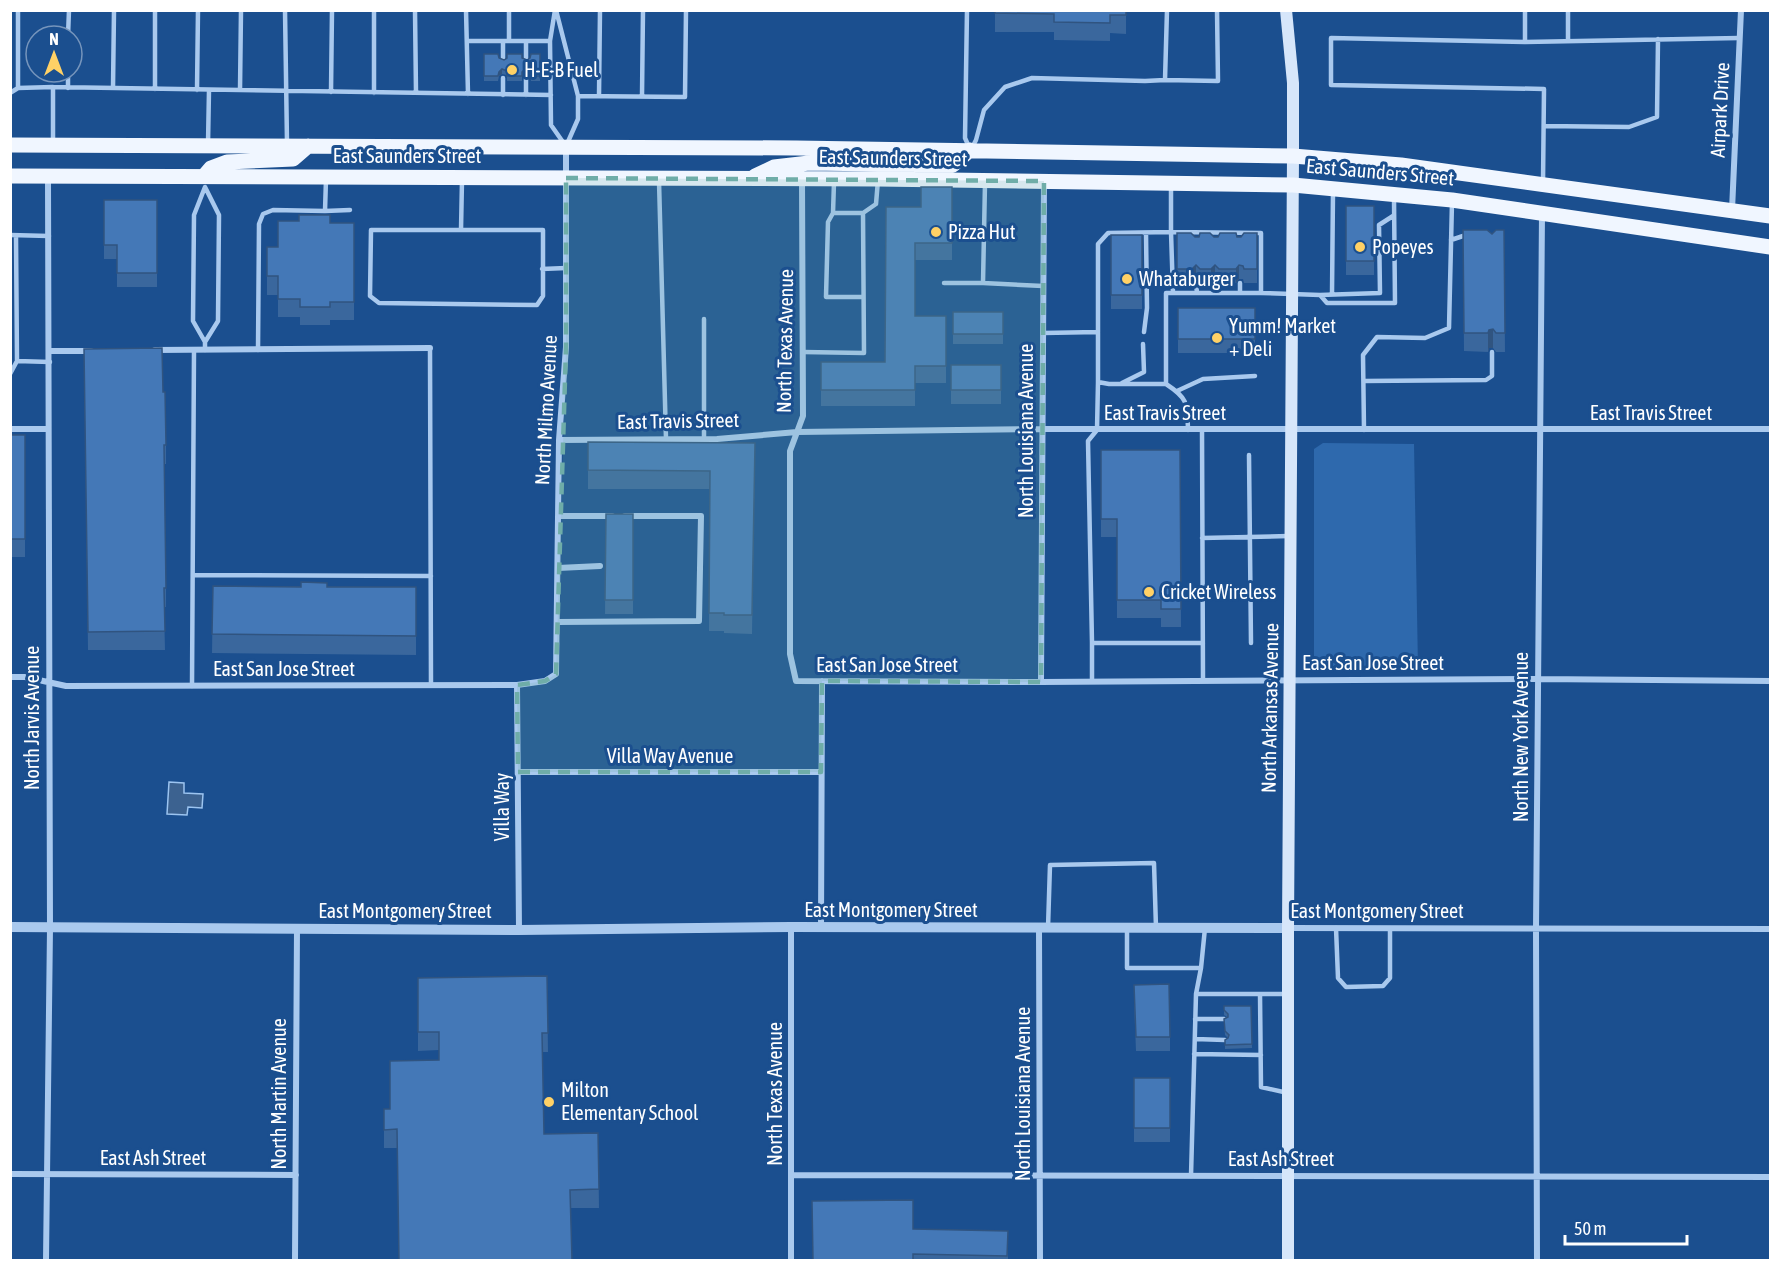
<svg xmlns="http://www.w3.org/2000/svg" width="1781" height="1271" viewBox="0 0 1781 1271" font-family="'Asap Condensed',sans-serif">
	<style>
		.green { fill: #2e69ad }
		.water { fill: #3c6290; stroke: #9cc4f0; stroke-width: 1.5 }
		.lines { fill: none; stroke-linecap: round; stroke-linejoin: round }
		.service { stroke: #a9c9ee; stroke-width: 4.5 }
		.minor { stroke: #a9c9ee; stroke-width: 6 }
		.tertiary { stroke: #a9c9ee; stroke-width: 10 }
		.secondary { stroke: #d6e6fa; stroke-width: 12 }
		.primary { stroke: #f0f6ff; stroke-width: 15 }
		.wall { fill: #3a679d }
		.shaded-wall { fill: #305480 }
		.building { fill: #4478b7; stroke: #305480; stroke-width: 1.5 }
		.marked { fill: #6fada8; fill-opacity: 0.2; stroke: #6fada8; stroke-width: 4.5; stroke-dasharray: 12 8; stroke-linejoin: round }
		.poi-dot { fill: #ffd166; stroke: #1b4f8f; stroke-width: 2 }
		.labels { text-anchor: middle; stroke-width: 6; stroke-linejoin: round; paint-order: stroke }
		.poi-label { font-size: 20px; fill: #fff; stroke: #1b4f8f; text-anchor: start }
		.street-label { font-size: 20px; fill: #fff; stroke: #1b4f8f }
	</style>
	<rect width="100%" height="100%" fill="#1b4f8f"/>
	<path class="green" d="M1323 443 1414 444 1418 668H1321L1314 659V449Z"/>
	<path class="water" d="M169 782 184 783V793L203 794 202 808 188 807 187 815 167 814Z"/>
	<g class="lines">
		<path class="service" d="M18 10V88L53 87V141
			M285 10 287 143
			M374 10V93
			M415 10 416 93
			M466 10 468 94
			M509 10V41
			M555 10 550 41 551 125 565 145
			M556 10 578 96V119L567 144
			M967 10 965 138 969 147
			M1525 10V42L1739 38
			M68 36 69 10
			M467 41H550
			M503 41V60
			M526 41V60
			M1568 41V10
			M1525 42 1331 38V85L1544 89 1543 183
			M503 78V95
			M526 78V95
			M1165 80 1218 81 1217 10
			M53 87 551 95
			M68 88V72
			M113 88 114 10
			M155 89V10
			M197 90 198 10
			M240 90 241 10
			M331 92 332 10
			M10 93 18 88
			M578 96 685 97 686 10
			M599 96 600 10
			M642 96 643 10
			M1544 126 1629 127 1657 117 1658 39
			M208 144 209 90
			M972 148 976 140 984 110 1005 87 1032 78 1145 81 1165 80 1167 10
			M326 179 325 211 350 210
			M659 181 666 439
			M985 183 983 283 1043 286
			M1171 185V232L1108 233 1098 244V382L1109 384H1166V293H1261V233L1171 232 1173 293
			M833 213 828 222 826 297H863
			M863 213 876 204 878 180
			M461 230H543V296L537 305 379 303 370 296 371 230H461L462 180
			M10 235 49 236
			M16 236 17 361
			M1451 240 1469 234
			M542 269 566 268
			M944 283H983
			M1196 283 1197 293
			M1215 283 1216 293
			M1240 283V293
			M1261 293 1320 295 1327 303H1395L1394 198
			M1332 294 1333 192
			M1320 295 1380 293 1379 225 1393 216
			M704 319V439
			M1144 332 1147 308 1146 233
			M1043 333 1098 332
			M205 342 218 321 219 215 205 187 194 215 193 321 205 342V350
			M430 348 431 685
			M258 350 259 224 263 214 273 210 325 211
			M803 352 864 353 863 213H833L834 182
			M10 374 17 361 50 362
			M1364 381 1486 380 1492 376V352
			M1098 382 1097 430 1088 441 1092 643H1203
			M1122 383 1144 372 1143 344
			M1166 384C1189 399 1187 404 1188 430
			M1177 391 1203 379 1255 376
			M1202 430 1203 680
			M1364 430 1363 355 1377 337 1425 338 1449 328 1452 202
			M1249 455 1251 643
			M1202 538 1289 536
			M193 575 431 576
			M1092 643V681
			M192 686 194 350
			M1048 928 1050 865 1154 863 1156 928
			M1127 928V968H1201L1205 928
			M1336 928 1338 978 1346 987 1383 986 1390 978V929
			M1201 968 1196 994H1288
			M1260 994 1261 1087 1288 1093
			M1195 1019H1224
			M1195 1039 1225 1040
			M1194 1054 1261 1055
			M1191 1176 1196 994"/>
		<path class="minor" d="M802 179 803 416 790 451V654L796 681 1041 682 1538 679 1770 681
			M1732 210 1741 10
			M155 350 430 348
			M50 351H91
			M10 429H48
			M559 440 717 439 797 432 1042 429H1770
			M558 516H612
			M558 568 600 566
			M557 622 699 621 701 516H625
			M10 677H25L66 686 517 685 545 681 556 674 559 440 566 347V147
			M1041 682 1044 181
			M517 685 519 930
			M518 772H821
			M791 927V1260
			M821 928 822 681
			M1039 928 1040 1260
			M1288 928 1770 929
			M10 1174 296 1175
			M791 1175 1770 1177
			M46 1260 50 928 48 178
			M295 1260 297 928
			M1537 1260 1536 929 1542 214"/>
		<path class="tertiary" d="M10 927 519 930 791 927 1288 928"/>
		<path class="secondary" d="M1286 10 1293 83V156L1288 928V1260"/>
		<path class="primary" d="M10 145 796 148 1293 156 1401 165 1770 216
			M205 175 211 168 227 162 293 159 308 146
			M10 176 878 179 1293 185 1452 200 1770 247
			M755 176 774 167 809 163 953 165 970 150"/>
	</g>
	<path class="wall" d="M995 10H1126V34L1110 33V41L1054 40V32H995Z
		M484 54 504 60 507 58H522L527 60 540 54V81H531L530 75 525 74 522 76V81H507V75L502 74 499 76 498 81H484Z
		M952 187V260H915V316H946V383H915V406H821V362H885L921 207Z
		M104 200H157V287H117V259H104Z
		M1346 206H1374V275H1346Z
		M330 223H354V320H330V325H300V317H278V295H267V247H278Z
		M1463 230 1492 234 1504 230 1505 352H1496L1493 348H1489L1488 352 1464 351Z
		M1177 233 1195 237H1241L1257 233V283H1244L1243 279H1239L1236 283H1219L1215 279 1211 283H1200L1196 279 1192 283H1177Z
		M1111 235H1142V309H1111Z
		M1178 308H1255V353H1178Z
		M953 312H1003V344H953Z
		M84 349 163 392 166 445V464H164L166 588V607H164L165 650H88Z
		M951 365H1001V404H951Z
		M10 435H25V557H10Z
		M588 442 755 443 752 634 724 633V631H709L710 489H588Z
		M1101 450H1180L1181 627H1161V618H1117V537H1101Z
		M606 514H633V614H605Z
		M213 586 416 587V655L212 653Z
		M547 976 548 1052H542L544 1134 598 1133 599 1208H571L397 1148H384V1109H390L439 1060V1050L418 1051V978Z
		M1134 999 1170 1037V1051H1136Z
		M1224 1006H1251L1252 1048 1225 1049V1040L1228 1038 1225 1035 1224 1019 1227 1017 1224 1015Z
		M1134 1078H1170V1142H1134Z
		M913 1229 1008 1231V1260H813Z"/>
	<path class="shaded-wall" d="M502 69V74L499 76V72Z
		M525 69V74L522 76V72Z
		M1196 265V279L1192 283V269Z
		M1215 265V279L1211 283V269Z
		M1239 265V279L1236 283V269Z
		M1493 329V348H1489L1488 352V333L1489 330Z"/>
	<path class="building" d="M995 10H1126V15H1110V23L1054 22V14L995 13Z
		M484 54H498L499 58 504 60 507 58V54H522V58L527 60 530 58 531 54H540V76H531L530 71 525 69 522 72V76H507V71L502 69 499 72 498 76H484Z
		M921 187H952V243H915V316H946V366H915V390H821V362H885L886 207H921Z
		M104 200H157V273H117V245H104Z
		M1346 206H1374V261H1346Z
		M299 215H330V223H354V302H330V307H300V299H278V276H267V247H278V221H299Z
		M1463 230H1487L1492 234 1496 230H1504L1505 333H1496L1493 329 1489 330 1488 333H1464Z
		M1177 233H1191L1195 237H1199L1200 233H1210L1214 237H1218L1220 233H1236L1237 237H1241L1244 233H1257V269H1244L1243 266 1239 265 1236 269H1219L1215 265 1211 269H1200L1196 265 1192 269H1177Z
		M1111 235H1142V295H1111Z
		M1178 308H1255V339H1178Z
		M953 312H1003V334H953Z
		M162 348 163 392H165L166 445H164L166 588H164L165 631 88 632 84 349Z
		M951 365H1001V390H951Z
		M10 435H25V539H10Z
		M588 442 755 443 752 615H724V613H709L710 471 588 470Z
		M1101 450H1180L1181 609H1161V600H1117V519H1101Z
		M606 514H633V600H605Z
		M301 582 327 583V587H416V636L212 634 213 586 301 587Z
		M547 976 548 1033H542L544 1134 598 1133 599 1189 570 1190 572 1260H399L397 1129 384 1130V1109H390V1061L439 1060V1032H418V978Z
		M1169 984 1170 1037H1136L1134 985Z
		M1224 1006H1251L1252 1044 1225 1045V1040L1228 1038 1229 1035 1225 1031 1224 1019 1228 1017V1014L1224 1010Z
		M1134 1078H1170V1128H1134Z
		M913 1200V1229L1008 1231 1007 1256 913 1254V1260H813L812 1201Z"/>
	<path class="marked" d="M566 178 1044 181 1041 682 822 681 821 772H518L517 685 545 681 556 674 566 347Z"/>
	<g class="poi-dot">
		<circle cx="512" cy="70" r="6"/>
		<circle cx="936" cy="232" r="6"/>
		<circle cx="1360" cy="247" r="6"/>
		<circle cx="1127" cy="279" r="6"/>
		<circle cx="1217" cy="338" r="6"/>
		<circle cx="1149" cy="592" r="6"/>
		<circle cx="549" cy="1102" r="6"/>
	</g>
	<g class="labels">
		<g class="poi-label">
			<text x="524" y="77">H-E-B Fuel</text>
			<text x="948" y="239">Pizza Hut</text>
			<text x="1372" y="254">Popeyes</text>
			<text x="1139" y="286">Whataburger</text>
			<text x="1229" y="333">Yumm! Market<tspan x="1229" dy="23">+ Deli</tspan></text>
			<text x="1161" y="599">Cricket Wireless</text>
			<text x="561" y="1097">Milton<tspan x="561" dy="23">Elementary School</tspan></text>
		</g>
		<g class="street-label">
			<text transform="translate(1720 110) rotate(-87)" y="7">Airpark Drive</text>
			<text x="407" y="163">East Saunders Street</text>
			<text transform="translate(893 158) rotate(1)" y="7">East Saunders Street</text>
			<text transform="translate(1380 172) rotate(5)" y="7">East Saunders Street</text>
			<text transform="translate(785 341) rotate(-89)" y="7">North Texas Avenue</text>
			<text transform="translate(546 410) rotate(-87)" y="7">North Milmo Avenue</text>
			<text x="1165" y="420">East Travis Street</text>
			<text x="1651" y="420">East Travis Street</text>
			<text transform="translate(678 421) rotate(-1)" y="7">East Travis Street</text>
			<text transform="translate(1026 431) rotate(-90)" y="7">North Louisiana Avenue</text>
			<text x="1373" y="670">East San Jose Street</text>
			<text x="887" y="672">East San Jose Street</text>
			<text x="284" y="676">East San Jose Street</text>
			<text transform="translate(1270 708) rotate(-89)" y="7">North Arkansas Avenue</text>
			<text transform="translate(32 718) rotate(-90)" y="7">North Jarvis Avenue</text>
			<text transform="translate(1521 737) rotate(-90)" y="7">North New York Avenue</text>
			<text x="670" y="763">Villa Way Avenue</text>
			<text transform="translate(502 807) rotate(-90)" y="7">Villa Way</text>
			<text x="891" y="917">East Montgomery Street</text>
			<text x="405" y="918">East Montgomery Street</text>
			<text x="1377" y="918">East Montgomery Street</text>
			<text transform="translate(279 1094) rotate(-90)" y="7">North Martin Avenue</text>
			<text transform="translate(775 1094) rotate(-90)" y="7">North Texas Avenue</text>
			<text transform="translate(1023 1094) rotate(-90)" y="7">North Louisiana Avenue</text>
			<text x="153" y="1165">East Ash Street</text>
			<text x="1281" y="1166">East Ash Street</text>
		</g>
	</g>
	<rect width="1781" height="1271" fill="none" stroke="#ffffff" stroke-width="24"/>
	<g transform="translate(54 54)"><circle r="28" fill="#1b4f8f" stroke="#7695bc" stroke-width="1.5"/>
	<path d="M0-4.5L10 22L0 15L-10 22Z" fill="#ffd166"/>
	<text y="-9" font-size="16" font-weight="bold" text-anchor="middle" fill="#ffffff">N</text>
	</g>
	<path d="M1565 1235v9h122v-9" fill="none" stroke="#ffffff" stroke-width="3"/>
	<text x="1574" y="1235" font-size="18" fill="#ffffff" stroke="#1b4f8f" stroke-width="4.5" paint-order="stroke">50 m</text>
</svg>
